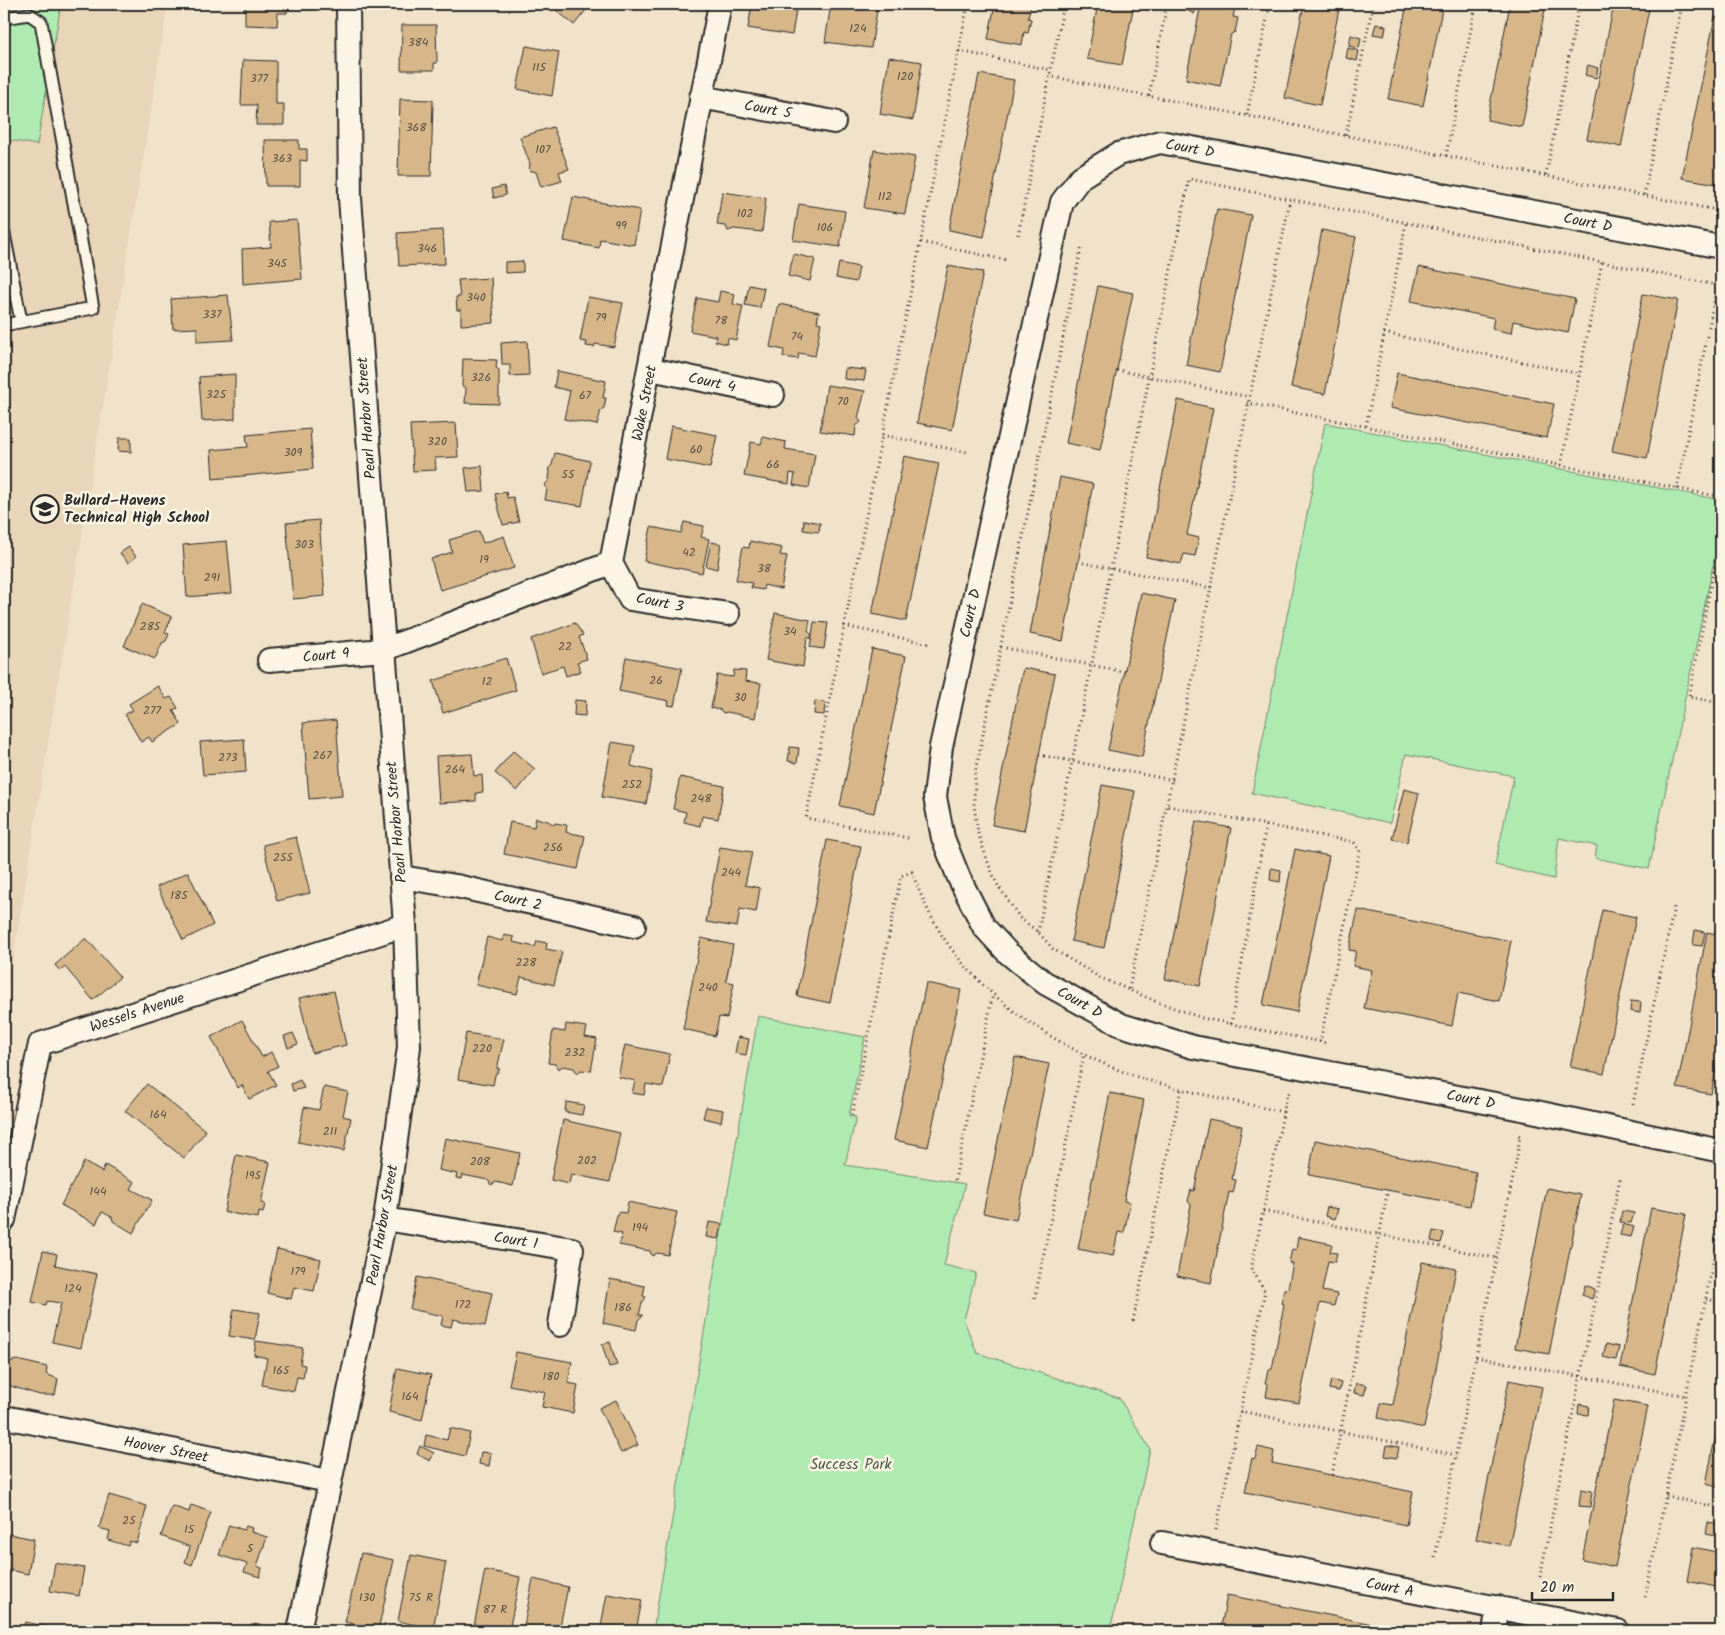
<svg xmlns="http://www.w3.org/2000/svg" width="1725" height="1635" viewBox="0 0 1725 1635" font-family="Kalam,sans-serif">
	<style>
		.built { fill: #e9d5b7 }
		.green { fill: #afebb0; stroke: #6d8b6e }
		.building { fill: #d7b78a; stroke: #2b2b2b }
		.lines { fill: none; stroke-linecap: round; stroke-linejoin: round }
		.lane-casing { stroke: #2b2b2b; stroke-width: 15 }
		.street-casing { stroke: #2b2b2b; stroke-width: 26 }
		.path { stroke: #2b2b2b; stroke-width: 3; stroke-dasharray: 1 4; stroke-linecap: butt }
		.lane { stroke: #fcf5e5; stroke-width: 11 }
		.street { stroke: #fcf5e5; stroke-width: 22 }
		.labels { text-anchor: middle; stroke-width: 5; stroke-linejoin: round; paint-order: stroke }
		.number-label { font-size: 12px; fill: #564e43 }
		.street-label { font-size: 15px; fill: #2b2b2b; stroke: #fcf5e5 }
		.poi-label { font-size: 15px; font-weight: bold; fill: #2b2b2b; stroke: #fcf5e5; text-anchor: start }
		.park-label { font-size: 15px; fill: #4c5b4c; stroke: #fcf5e5 }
	</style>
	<rect width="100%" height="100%" fill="#f1e2ca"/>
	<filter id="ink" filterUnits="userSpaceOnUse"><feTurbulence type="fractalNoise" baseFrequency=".02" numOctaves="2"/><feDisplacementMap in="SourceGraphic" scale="10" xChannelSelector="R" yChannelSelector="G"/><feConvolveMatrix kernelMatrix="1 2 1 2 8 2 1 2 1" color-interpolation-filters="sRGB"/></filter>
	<g filter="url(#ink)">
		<path class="built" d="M4 4H168L4 1015Z"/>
		<path class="green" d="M4 4H61L37 145 4 139Z
			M1325 423 1721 500V528L1649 869 1595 858 1597 846 1559 838 1554 879 1495 865 1514 776 1406 754 1390 823 1252 793Z
			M758 1016 865 1037 849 1116 856 1117 845 1165 965 1184 944 1265 976 1273 964 1320 977 1353 1119 1398 1150 1449 1110 1631H653Z"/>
		<path class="building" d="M245 4H287V13H278L277 26 245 25Z
			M407 4H458V6Z
			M549 4H591L574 25Z
			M752 4H797L792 35 748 28Z
			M831 4H878L871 48 825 42Z
			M995 4H1031L1028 18 1031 19 1028 33 1024 32 1022 45 988 39Z
			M1098 4H1134L1122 65 1087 59Z
			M1183 4H1199L1194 14 1181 7Z
			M1201 4H1236L1233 17 1238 18 1235 32 1231 34 1220 86 1186 79Z
			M1304 4H1340L1320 105 1285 98Z
			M1407 4H1443L1423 106 1388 99Z
			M1510 4H1546L1522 127 1487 120Z
			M1614 4H1650L1621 147 1587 139Z
			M1715 17 1721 18V162L1717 184 1682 178Z
			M1376 24 1386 26 1384 36 1373 34Z
			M402 25H436L437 63H434V70H401Z
			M1351 35 1361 38 1359 48 1349 46Z
			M526 46 559 52 552 96 517 89Z
			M1348 48 1359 51 1357 61 1346 58Z
			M889 57 922 62 913 120 880 114Z
			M243 60 276 61V104H284V125H256L257 105H241Z
			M1588 65 1598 68 1596 78 1585 75Z
			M979 74 1014 80 984 237 949 230Z
			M400 99 433 100 431 176H398Z
			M553 127 569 169 559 172 562 181 541 187 536 172 529 170 530 164 520 137Z
			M265 140H299V149H307V161L300 160V186H266Z
			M874 150 915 157 905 214 864 208Z
			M504 186 506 195 494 198 492 189Z
			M722 192 766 198 762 232 734 229 728 231 726 226 717 225Z
			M573 197 640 210 634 245 600 239 599 248 564 241Z
			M799 204 845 211 840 247 793 240Z
			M1217 209 1251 215 1220 372 1186 365Z
			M297 220 302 279 243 284 242 249 271 247 269 222Z
			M443 230 445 264 399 266 397 233Z
			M1322 230 1356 237 1325 394 1291 387Z
			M794 254 815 259 810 281 788 276Z
			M523 261V272L505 273V262Z
			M839 263 859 267 856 282 836 278Z
			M948 266 983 272 952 430 917 423Z
			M1419 267 1575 299 1568 333 1513 321 1511 333 1492 329 1494 318 1411 301Z
			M491 278 494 323 461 325V310H457L456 297H460L458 280Z
			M749 285 764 288 760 308 745 305Z
			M1098 286 1133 293 1100 450 1066 443Z
			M720 291 735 294 733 304 743 306 736 340 728 338 727 344 715 341 716 336 690 331 697 298 718 302Z
			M1643 294 1678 300 1647 458 1612 451Z
			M228 295 233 340 197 342V328L173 329 171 299Z
			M588 297 623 303 614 347 595 344 594 347 586 346 587 342 580 341Z
			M779 304 819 312 817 322 821 323 815 356 799 353 798 359 783 357 784 350 770 347Z
			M527 341 529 375 510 376V365H502L501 343Z
			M463 359 497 360 496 368 499 370V404L465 403 466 388 462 386Z
			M845 368 866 370 864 381 844 379Z
			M557 371 606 381 603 398H606L604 408 601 410 597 425 564 419 570 391 554 387Z
			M1397 373 1554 404 1547 438 1390 408Z
			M235 374V419L202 421 199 377Z
			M827 385 865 391 858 418 861 422 856 426 855 436 820 431Z
			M1178 400 1213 408 1187 535 1199 538 1195 556 1184 554 1181 564 1146 557Z
			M456 423 458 457 435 458 436 470 413 471 410 425Z
			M671 426 717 435 710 468 665 459Z
			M310 429 313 469 213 479 211 450 248 447 246 435Z
			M763 437 786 442 785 449 815 454 809 488 793 485 795 474 790 473 789 484 744 476 751 442 761 444Z
			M119 438H131V452L118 451Z
			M1721 447V473L1716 472Z
			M555 453 590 461 582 506 545 500 547 489 545 485 549 480 550 471 548 469 552 465Z
			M904 456 939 463 906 621 872 614Z
			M482 466 484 491 468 492 465 468Z
			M1060 477 1093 484 1063 641 1030 634Z
			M506 491 507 498 513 497 519 522 503 525 495 494Z
			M319 520 325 596 293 599 286 523Z
			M804 520 820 523 819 532 803 530Z
			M684 522 704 526 701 537 709 539 702 573 644 561 651 527 681 533Z
			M479 531 483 543 504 536 514 568 440 590 431 559 452 552 449 540Z
			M227 541 232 593 187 597 183 545Z
			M750 541 782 548 780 555 787 556 781 589 764 585 763 590 751 588 752 583 736 580 743 547 749 548Z
			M711 542 721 544 717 569 706 566Z
			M129 547 136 557 128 563 120 553Z
			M1141 593 1175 600 1142 757 1108 750Z
			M142 604 172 617 165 632 169 634 166 641 162 643 155 659 124 646Z
			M775 613 810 620 808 631 812 635 811 638H807L803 667 766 660Z
			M814 622 828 623 824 649 810 647Z
			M575 623 583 635 579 637 587 659 577 662 581 671 566 676 563 666 541 673 531 639Z
			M872 649 906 656 874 813 840 806Z
			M626 657 682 668 674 706 668 705 669 701 619 691Z
			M506 658 516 690 443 713 433 681Z
			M1023 668 1055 674 1024 831 992 825Z
			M734 670 746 671 745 681 761 683 755 718 727 712 723 713 721 710 711 708 717 675 733 677Z
			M158 686 166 699 171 697 178 708 173 710 181 724 152 742 149 737 141 742 125 714 133 710 129 704Z
			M575 700 586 701 585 716 574 715Z
			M815 701 825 702 824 715 814 714Z
			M336 720 342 796 309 799 303 723Z
			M244 739 246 772 203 775 200 742Z
			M612 742 635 746 631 766 652 771 646 804 602 797Z
			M790 747 799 748 797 763 788 761Z
			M513 751 535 769 517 791 495 773Z
			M472 754 474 776 482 775 483 792 476 793V801L439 803 436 756Z
			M680 777 724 786 718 819 702 816 700 826 684 822 686 812 673 809Z
			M1102 785 1135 791 1104 948 1071 941Z
			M1404 789 1419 793 1407 842 1392 839Z
			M536 818 548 821 554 825 555 823 567 825 566 832 585 836 578 869 504 854 510 822 534 827Z
			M1196 821 1231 828 1200 986 1165 979Z
			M296 837 310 893 277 901 263 845Z
			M827 840 861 846 830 1003 797 996Z
			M720 847 752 852 745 885 760 888 756 912 740 909 737 927 706 922Z
			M1295 849 1329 856 1297 1012 1263 1005Z
			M1271 868 1281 870 1280 882 1270 880Z
			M188 872 213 925 183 940 157 887Z
			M1358 910 1511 941 1499 1001 1458 993 1452 1026 1364 1008 1372 970 1353 966 1356 951 1349 950Z
			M1602 910 1636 917 1604 1074 1570 1067Z
			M1695 930 1705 932 1702 946 1693 945Z
			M1707 932 1721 935V1043L1711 1094 1677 1088Z
			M504 935 514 937 513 942 535 947 537 941 547 943 546 949 562 952 554 985 521 977 517 994 476 985 487 937 502 941Z
			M86 938 120 977 93 1000 65 967 60 971 55 965Z
			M701 938 733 945 726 981 734 983 727 1018 719 1017 715 1036 683 1029Z
			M926 983 961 990 928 1147 894 1140Z
			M334 991 346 1045 312 1053 299 998Z
			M1631 1001 1641 1002 1640 1013 1630 1011Z
			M242 1020 262 1057 271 1052 278 1066 268 1071 276 1085 249 1099 242 1085 238 1088 211 1037Z
			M566 1024 587 1027 585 1037 597 1039 591 1071 581 1070 577 1073 574 1068 563 1066 558 1069 555 1064 548 1063 553 1030 565 1032Z
			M293 1033 298 1044 288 1048 284 1036Z
			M466 1033 504 1039 497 1069H500L495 1075 493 1085 458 1079Z
			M738 1037 749 1039 746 1055 735 1053Z
			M625 1045 670 1054 663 1087 646 1084 644 1095 632 1093 635 1081 618 1077Z
			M1015 1057 1049 1064 1016 1220 983 1213Z
			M300 1080 304 1088 293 1091 291 1084Z
			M147 1084 206 1131 184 1158 125 1111Z
			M324 1087 348 1092 343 1116 351 1118 344 1151 298 1142 304 1107 319 1110Z
			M1110 1093 1144 1100 1124 1201 1130 1202 1124 1233 1118 1232 1113 1256 1078 1249Z
			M566 1102 584 1105 582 1115 565 1112Z
			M706 1107 723 1110 721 1122 703 1118Z
			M1209 1119 1242 1126 1232 1179 1236 1180 1233 1193 1229 1192 1211 1283 1177 1276 1191 1205 1188 1201 1191 1190 1194 1191Z
			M563 1120 620 1133 610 1182 571 1174 569 1184 551 1180Z
			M445 1138 520 1153 513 1186 496 1182 491 1185 488 1180 463 1175 462 1179 456 1178 457 1174 439 1170Z
			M1315 1140 1476 1172 1470 1206 1309 1175Z
			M236 1155 270 1162 261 1203 265 1204 263 1213 259 1212 258 1218 224 1212Z
			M84 1162 102 1172 105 1165 135 1182 131 1189 152 1200 133 1233 113 1221 112 1217 102 1212 96 1224 61 1205Z
			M1547 1188 1581 1195 1549 1354 1515 1348Z
			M628 1202 677 1212 668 1255 657 1253 652 1256 650 1251 619 1245 622 1234 613 1232 618 1212 626 1213Z
			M1327 1207 1338 1209 1335 1219 1325 1216Z
			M1651 1208 1686 1214 1655 1374 1620 1367Z
			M1622 1211 1634 1213 1631 1223 1620 1222Z
			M709 1222 722 1224 719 1239 706 1237Z
			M1623 1224 1634 1227 1631 1237 1620 1235Z
			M1433 1231 1444 1233 1441 1243 1431 1241Z
			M1298 1237 1332 1244 1330 1252 1337 1253 1335 1262 1328 1261 1322 1291 1337 1294 1334 1306 1320 1303 1299 1403 1266 1397 1268 1384 1265 1383 1268 1371 1272 1369 1275 1354 1284 1304 1281 1303 1284 1289H1288L1293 1263H1289L1292 1249 1296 1250Z
			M277 1249 321 1259 314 1291 294 1287 291 1299 267 1293Z
			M43 1251 57 1254 55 1265 97 1274 81 1348 52 1342 61 1303 47 1301 46 1305 32 1302Z
			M1422 1262 1456 1269 1424 1428 1378 1418 1381 1403 1393 1405Z
			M417 1277 492 1293 485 1326 453 1319 451 1327 441 1325 443 1316 410 1309Z
			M610 1279 645 1286 643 1296 646 1297 642 1303 639 1315H643L638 1320 636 1330 603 1323Z
			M1585 1285 1595 1289 1592 1299 1582 1295Z
			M234 1309 260 1313 255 1340 229 1336Z
			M256 1341 303 1348 300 1364 305 1365 303 1378 297 1377 294 1391 262 1385 267 1358 254 1355Z
			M610 1342 617 1365 609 1367 602 1344Z
			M1606 1344 1619 1347 1616 1360 1603 1357Z
			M516 1352 572 1362 568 1383 578 1385 573 1413 542 1407 545 1392 509 1385Z
			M17 1360 47 1367 46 1374 58 1379 55 1395H40L4 1384 9 1362Z
			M397 1368 431 1375 422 1420 389 1412Z
			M1331 1380 1341 1383 1339 1391 1329 1389Z
			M1509 1380 1542 1387 1509 1546 1476 1539Z
			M1356 1383 1367 1385 1364 1395 1354 1393Z
			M616 1400 638 1445 621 1453 599 1408Z
			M1614 1400 1648 1406 1615 1567 1582 1560Z
			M1579 1404 1589 1406 1588 1415 1578 1414Z
			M1721 1408V1488L1706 1484Z
			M450 1428 470 1433 465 1456 424 1446 426 1435 447 1440Z
			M1387 1445 1399 1447 1397 1458 1385 1456Z
			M420 1446 434 1453 430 1461 417 1454Z
			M1258 1447 1274 1451 1272 1463 1413 1492 1406 1525 1245 1492 1252 1458 1255 1459Z
			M481 1452 491 1453 489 1466 479 1464Z
			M1581 1489 1592 1491 1590 1507 1579 1506Z
			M109 1495 147 1506 137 1543 130 1541 128 1546 108 1540 110 1531 99 1528Z
			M191 1505 211 1512 192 1565 185 1562 190 1547 161 1536 172 1506 189 1512Z
			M1708 1522 1718 1524 1716 1536 1706 1534Z
			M229 1525 244 1530 246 1526 252 1528 251 1532 267 1537 257 1566 262 1568 260 1577 244 1572 247 1564 219 1555Z
			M4 1533 34 1539 28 1574 4 1569Z
			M1693 1547 1721 1553V1588L1687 1581Z
			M361 1553 394 1560 378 1630 345 1622Z
			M411 1555 446 1562 433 1629 398 1621Z
			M55 1563 84 1568 79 1596 50 1591Z
			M485 1570 520 1577 509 1631H473Z
			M533 1579 568 1587 559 1631H523Z
			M607 1594 642 1600 636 1631H600Z
			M1227 1595 1383 1626 1382 1631H1237L1221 1628Z
			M25 1622 60 1629 59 1631H23Z"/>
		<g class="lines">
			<defs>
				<path id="lane" d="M4 18 29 14 41 22 93 308 4 325
					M4 234 21 321"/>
				<path id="street" d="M701 97 834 122
					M1721 247 1160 142 1118 154 1081 177 1062 202 941 747 935 797 943 838 959 878 984 927 1008 953 1045 983 1121 1025 1193 1047 1527 1110 1721 1151
					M651 369 773 395
					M611 563 630 599 728 614
					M269 660 383 650 611 563 720 4
					M401 877 456 886 634 926
					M385 1219 572 1249 560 1325
					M4 1220 40 1044 405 925
					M4 1417 329 1481
					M1162 1543 1618 1631
					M299 1631 385 1219 409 1047 405 925 350 198 348 4
					M1494 1631 1498 1607"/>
			</defs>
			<use href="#lane" class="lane-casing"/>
			<use href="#street" class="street-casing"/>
			<path class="path" d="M959 51 1051 70
				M1049 76 1721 211
				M1149 96 1167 4
				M1247 115 1270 4
				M1346 135 1373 4
				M1446 156 1476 4
				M1546 175 1579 4
				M1644 195 1682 4
				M1018 235 1064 4
				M921 242 1006 260
				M1081 249 975 774 974 805 978 833 990 868 997 884 1020 918 1038 932 1053 949 1099 977 1155 1001 1202 1018 1326 1043
				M1384 333 1580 374
				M1117 370 1249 397
				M1247 403 1721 497
				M1366 426 1406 223
				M882 435 967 452
				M1561 465 1602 262
				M1677 489 1717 286
				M1721 532 1689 697 1721 703
				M1078 562 1211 588
				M844 626 930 644
				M1001 647 1125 672
				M1039 755 1173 780
				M1168 806 1354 842 1360 850 1320 1042
				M908 838 806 818 968 4
				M1038 932 1189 179 1721 286
				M1129 989 1290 200
				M1231 1024 1266 825
				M1633 1104 1674 907
				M852 1115 901 876 912 872C919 891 927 910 937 927 979 1000 1068 1055 1147 1080 1192 1093 1238 1102 1283 1112
				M955 1180 993 994
				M1263 1211 1496 1258
				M1035 1298 1084 1053
				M1706 1299 1721 1302
				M1133 1321 1181 1089
				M1476 1357 1686 1396
				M1240 1411 1456 1455
				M1332 1475 1388 1190
				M1666 1496 1721 1508
				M1216 1530 1265 1291 1251 1270 1287 1095 1291 1091
				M1435 1557 1517 1157 1520 1136 1518 1135
				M1540 1577 1620 1178
				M1645 1597 1721 1223
				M1446 1631 1448 1624"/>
			<use href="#lane" class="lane"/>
			<use href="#street" class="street"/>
		</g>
	</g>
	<defs>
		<symbol id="school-ring" viewBox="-11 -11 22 22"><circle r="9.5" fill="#fcf5e5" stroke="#2b2b2b" stroke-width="1.5"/><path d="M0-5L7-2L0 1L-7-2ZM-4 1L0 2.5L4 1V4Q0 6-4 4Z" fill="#2b2b2b"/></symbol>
	</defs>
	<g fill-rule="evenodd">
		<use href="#school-ring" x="29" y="493" width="32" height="32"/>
	</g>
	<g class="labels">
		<g class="number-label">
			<text x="858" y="32">124</text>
			<text x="418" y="46">384</text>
			<text x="539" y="71">115</text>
			<text x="905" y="80">120</text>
			<text x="259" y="82">377</text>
			<text x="416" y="131">368</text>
			<text x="543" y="153">107</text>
			<text x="282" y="162">363</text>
			<text x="885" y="200">112</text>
			<text x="745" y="217">102</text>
			<text x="621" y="229">99</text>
			<text x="825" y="231">106</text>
			<text x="427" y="252">346</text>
			<text x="277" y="267">345</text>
			<text x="476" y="301">340</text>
			<text x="212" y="318">337</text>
			<text x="601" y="321">79</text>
			<text x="721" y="324">78</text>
			<text x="797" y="340">74</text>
			<text x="481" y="381">326</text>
			<text x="216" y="398">325</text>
			<text x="585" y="399">67</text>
			<text x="843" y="405">70</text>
			<text x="437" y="445">320</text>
			<text x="696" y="453">60</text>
			<text x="293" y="456">309</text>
			<text x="773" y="468">66</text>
			<text x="568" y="478">55</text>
			<text x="304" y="548">303</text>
			<text x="689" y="556">42</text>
			<text x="484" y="563">19</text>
			<text x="764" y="572">38</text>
			<text x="212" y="581">291</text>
			<text x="150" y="630">285</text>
			<text x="790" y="635">34</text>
			<text x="565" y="650">22</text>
			<text x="656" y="684">26</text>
			<text x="487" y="685">12</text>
			<text x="740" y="701">30</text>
			<text x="152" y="714">277</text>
			<text x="322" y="759">267</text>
			<text x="228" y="761">273</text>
			<text x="455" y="773">264</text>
			<text x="632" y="788">252</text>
			<text x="701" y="802">248</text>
			<text x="553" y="851">256</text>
			<text x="283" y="861">255</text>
			<text x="731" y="876">244</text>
			<text x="179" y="899">185</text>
			<text x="526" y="966">228</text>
			<text x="708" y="991">240</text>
			<text x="482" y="1052">220</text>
			<text x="575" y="1056">232</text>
			<text x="158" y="1118">164</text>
			<text x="330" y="1135">211</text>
			<text x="587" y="1164">202</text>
			<text x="480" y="1165">208</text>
			<text x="253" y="1179">195</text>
			<text x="98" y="1195">144</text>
			<text x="640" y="1231">194</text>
			<text x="298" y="1275">179</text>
			<text x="73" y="1292">124</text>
			<text x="463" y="1308">172</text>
			<text x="623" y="1311">186</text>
			<text x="281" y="1374">165</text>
			<text x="551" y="1380">180</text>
			<text x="410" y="1400">164</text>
			<text x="129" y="1524">25</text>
			<text x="189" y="1533">15</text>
			<text x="250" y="1552">5</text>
			<text x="367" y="1601">130</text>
			<text x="421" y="1601">75 R</text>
			<text x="495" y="1613">87 R</text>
		</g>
		<g class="street-label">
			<text transform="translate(768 109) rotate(10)" y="5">Court 5</text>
			<text transform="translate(1190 148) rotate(10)" y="5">Court D</text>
			<text transform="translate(1588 222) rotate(11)" y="5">Court D</text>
			<text transform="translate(712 382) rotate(12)" y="5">Court 4</text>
			<text transform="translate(644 403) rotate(-79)" y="5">Wake Street</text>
			<text transform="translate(366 418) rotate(-94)" y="5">Pearl Harbor Street</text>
			<text transform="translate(660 602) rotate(11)" y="5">Court 3</text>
			<text transform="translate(970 613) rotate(-77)" y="5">Court D</text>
			<text transform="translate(326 655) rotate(-5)" y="5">Court 9</text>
			<text transform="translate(396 822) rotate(-95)" y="5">Pearl Harbor Street</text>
			<text transform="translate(518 900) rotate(13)" y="5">Court 2</text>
			<text transform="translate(1080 1002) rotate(29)" y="5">Court D</text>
			<text transform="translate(137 1012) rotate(-18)" y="5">Wessels Avenue</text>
			<text transform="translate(1471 1099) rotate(11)" y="5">Court D</text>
			<text transform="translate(382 1225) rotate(-80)" y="5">Pearl Harbor Street</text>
			<text transform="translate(516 1240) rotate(9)" y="5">Court 1</text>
			<text transform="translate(166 1449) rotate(11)" y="5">Hoover Street</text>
			<text transform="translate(1390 1587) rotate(11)" y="5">Court A</text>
		</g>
		<g class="poi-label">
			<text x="64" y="505">Bullard–Havens<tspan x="64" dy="17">Technical High School</tspan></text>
		</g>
		<g class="park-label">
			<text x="851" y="1469">Success Park</text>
		</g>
	</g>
	<rect width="1725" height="1635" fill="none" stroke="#fcf5e5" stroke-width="20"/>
	<rect x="10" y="10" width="1705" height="1615" fill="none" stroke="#2b2b2b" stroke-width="2" filter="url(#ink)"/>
	<path d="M1532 1592v8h81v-8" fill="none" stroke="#2b2b2b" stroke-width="2.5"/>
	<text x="1540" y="1592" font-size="15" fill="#2b2b2b" stroke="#fcf5e5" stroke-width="4" paint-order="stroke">20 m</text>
</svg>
